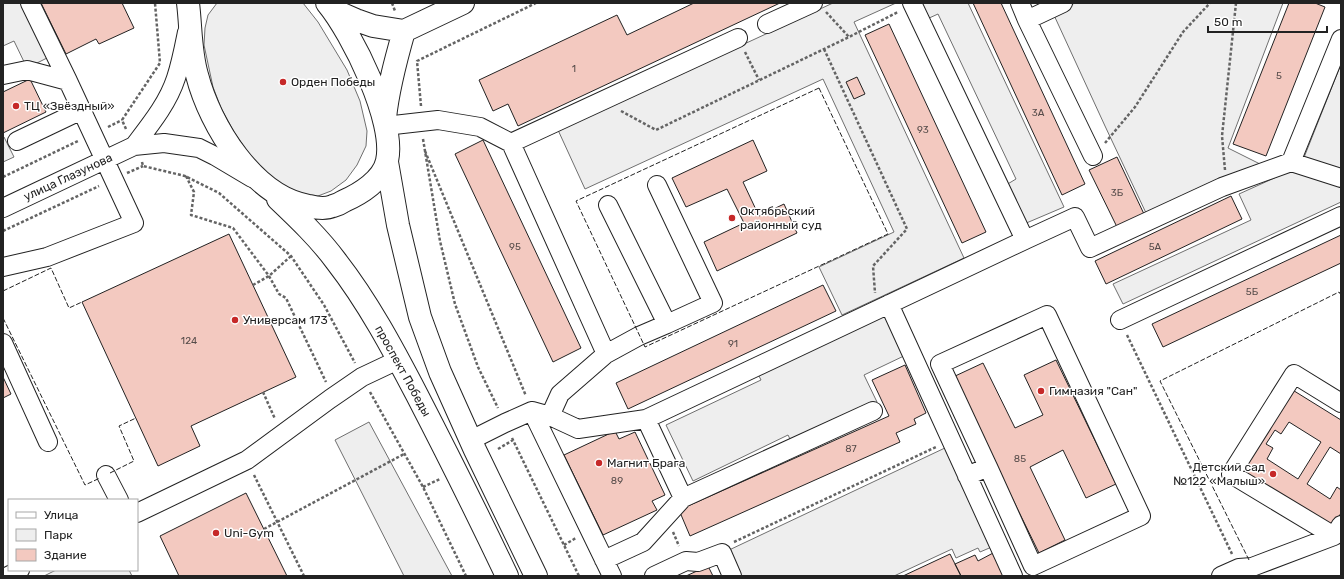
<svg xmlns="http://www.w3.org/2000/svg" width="1344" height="579" viewBox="0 0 1344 579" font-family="Rubik,sans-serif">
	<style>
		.green { fill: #eee; stroke: #6f6f6f }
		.building { fill: #f3c9c0; stroke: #222; fill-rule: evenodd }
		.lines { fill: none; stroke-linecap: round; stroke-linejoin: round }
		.minor-casing { stroke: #222; stroke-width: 20 }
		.major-casing { stroke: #222; stroke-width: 24 }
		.path { stroke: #646464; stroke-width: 2.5; stroke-dasharray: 3 2; stroke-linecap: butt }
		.minor { stroke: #fff; stroke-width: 18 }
		.major { stroke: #fff; stroke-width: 22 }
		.fence { stroke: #222; stroke-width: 1; stroke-dasharray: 5 2; stroke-linecap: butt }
		.poi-dot { fill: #c62828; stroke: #fff; stroke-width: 1.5 }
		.labels { text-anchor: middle; stroke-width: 3; stroke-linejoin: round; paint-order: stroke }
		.number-label { font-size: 10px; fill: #564c4a }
		.poi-label { font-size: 12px; fill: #222; stroke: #fff; text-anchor: start }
		.street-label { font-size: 12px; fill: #222; stroke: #fff }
	</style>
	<rect width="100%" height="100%" fill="#fff"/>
	<path class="green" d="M3 3H22L49 57 27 68 14 41 3 46Z
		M217 3H303L318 22 347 70 360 101 367 131 366 146 357 165 346 180 331 191 318 196 308 197 273 180 249 154 234 132 221 108 213 87 204 45 205 28 208 15Z
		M833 3H896L854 22 964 258 842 315 819 267 894 232 823 79 585 189 558 130Z
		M920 3H968L1064 207 1024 224 1006 185 1016 179 938 14 927 19Z
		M1075 3H1283L1228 148 1266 167 1220 178 1146 213 1105 126 1053 13Z
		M1341 64V172L1303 160Z
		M3 137H4L14 157 3 162Z
		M1292 170 1341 185V202L1123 304 1113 284 1251 220 1239 194Z
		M886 309 908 354 864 375 877 402 792 443 788 435 693 481 666 425 761 380 757 372Z
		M369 422 452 576H404L335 440Z
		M947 447 994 546 980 552 978 548 956 558 952 549 894 576H739L727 551Z
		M56 570H129L132 576H44Z"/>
	<path class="building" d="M41 3H122L134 28 99 44 96 39 66 54Z
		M694 3H780L518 126 508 104 493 111 479 80 617 15 627 35Z
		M973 3H1001L1085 184 1062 195Z
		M1289 3H1315L1325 7 1266 156 1233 144Z
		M889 24 986 232 962 243 865 35Z
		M857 77 865 94 854 99 846 82Z
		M30 79 46 112 3 133V92Z
		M483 140 581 348 553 362 455 154Z
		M753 140 767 171 743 182 759 216 784 204 797 233 717 271 704 242 744 223 727 189 686 207 672 178Z
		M1117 157 1144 214 1117 227 1089 170Z
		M1231 196 1242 219 1106 284 1095 261Z
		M229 234 296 377 191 426 200 446 158 466 82 302Z
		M1341 235V263L1163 347 1152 324Z
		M823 285 836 311 628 409 616 383Z
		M1056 360 1116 484 1086 498 1063 450 1030 467 1065 540 1039 553 953 377 983 363 1015 428 1043 415 1024 375Z
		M905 365 926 413 914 419 916 424 896 433 900 442 690 536 679 510 889 416 872 380Z
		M3 377 11 394 3 398Z
		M1291 389 1341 420V454L1330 447 1307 484 1330 499 1337 487 1341 490V513L1331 530 1239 473ZM1289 422 1321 442 1298 479 1267 459 1273 448 1266 444 1275 430 1281 434Z
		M615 431 619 439 635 432 665 495 652 501 657 510 603 535 564 455Z
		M246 493 287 576H179L160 536Z
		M995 552 1007 576H961L955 564 975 555 978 561Z
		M950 554 961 576H903Z
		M708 566 713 576H686Z"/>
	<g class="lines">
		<defs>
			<path id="minor" d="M30 3 68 81
				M912 3 1025 240 1075 217 1090 248 1222 187 1291 162 1341 178
				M1020 3 1027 20 1063 3
				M1027 20 1093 156
				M767 24 813 3
				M3 75 27 70 68 81 134 223 47 257 3 267
				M385 126 438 120 480 127 511 143 606 354 560 394 550 416
				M17 141 82 110
				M511 143 738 38
				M134 146C150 125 168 103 176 78 181 63 184 47 187 32
				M1291 162 1341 39
				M657 185 713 303 667 324
				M3 208 134 146 164 143 199 148 215 156 252 178
				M889 304 1013 576
				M1120 320 1341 216
				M3 343 48 442
				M606 354 639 336 667 324 608 205
				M532 411 612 576
				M646 419 683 498 873 411
				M471 440 505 423 532 411 550 416 578 429 646 419 1025 240
				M106 475 119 500
				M967 476 988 467 940 364 1047 315 1141 516 1033 566 988 467
				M137 513 247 460 330 399 362 377 398 360
				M1334 536 1231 474 1294 374 1341 403
				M604 560 643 542 683 498
				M8 576 20 570
				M654 576 686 561 698 562 722 553 732 576
				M1221 576 1239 568 1252 567 1334 536 1341 525"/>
			<path id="major" d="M188 3C191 27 190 51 197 75 210 126 254 197 309 206 317 208 326 209 333 206 337 205 341 203 344 201 360 194 383 180 387 161 396 122 352 33 327 3
				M333 10 356 20 373 26 404 31 463 3
				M385 118C388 88 396 59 404 31
				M387 162 398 225 420 317 440 372 475 450 536 576
				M278 199C298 218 319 238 336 261 368 302 393 349 417 395 448 455 478 515 507 576"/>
		</defs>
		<use href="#minor" class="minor-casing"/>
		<use href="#major" class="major-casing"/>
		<path class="path" d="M392 3 395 11
			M826 12 849 37 898 12
			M824 49 907 229 873 266 875 293
			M745 52 759 80
			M421 106 417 61 536 3
			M621 111 656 130 849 37
			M108 127 122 120
			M126 129 122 120 160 63 155 3
			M423 139 440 241 455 304 478 367 498 408
			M1105 143 1135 107 1183 32 1210 3
			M425 151 526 396
			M142 162 143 166 185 176 219 193 291 256 324 305 355 363
			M1225 170 1222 136 1236 3
			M127 173 143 166
			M186 176 194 192 191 215 233 228 269 276 279 294 286 298 326 382
			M3 177 78 141
			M3 231 99 186
			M253 285 269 276 291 256
			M1127 335 1232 554
			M263 392 275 419
			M370 392 423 487 466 576
			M512 438 579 576
			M498 449 513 440
			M254 475 304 576
			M423 487 440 479
			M264 529 404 454
			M673 532 679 546
			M734 542 936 447
			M564 545 576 538"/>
		<use href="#minor" class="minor"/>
		<use href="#major" class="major"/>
		<path class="fence" d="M819 88 888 234 645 347 576 201Z
			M3 291 51 268 69 308 82 302
			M3 318 85 485 100 478
			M110 473 134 461 119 426 136 418
			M1249 560 1160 381 1339 292 1341 295"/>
	</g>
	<g class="poi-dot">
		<circle cx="283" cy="82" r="4"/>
		<circle cx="16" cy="106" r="4"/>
		<circle cx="732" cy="218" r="4"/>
		<circle cx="235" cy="320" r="4"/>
		<circle cx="1041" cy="391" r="4"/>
		<circle cx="599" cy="463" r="4"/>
		<circle cx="1273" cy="474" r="4"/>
		<circle cx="216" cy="533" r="4"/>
	</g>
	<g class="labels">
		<g class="number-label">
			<text x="574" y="72">1</text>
			<text x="1279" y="79">5</text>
			<text x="1038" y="116">3А</text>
			<text x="923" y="133">93</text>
			<text x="1117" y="196">3Б</text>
			<text x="515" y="250">95</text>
			<text x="1155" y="250">5А</text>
			<text x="1252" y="295">5Б</text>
			<text x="189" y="344">124</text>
			<text x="733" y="347">91</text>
			<text x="851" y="452">87</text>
			<text x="1020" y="462">85</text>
			<text x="617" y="484">89</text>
		</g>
		<g class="poi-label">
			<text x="291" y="86">Орден Победы</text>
			<text x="24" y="110">ТЦ «Звёздный»</text>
			<text x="740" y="215">Октябрьский<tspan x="740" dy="14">районный суд</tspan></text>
			<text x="243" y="324">Универсам 173</text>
			<text x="1049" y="395">Гимназия "Сан"</text>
			<text x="607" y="467">Магнит Брага</text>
			<text x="1265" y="471" text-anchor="end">Детский сад<tspan x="1265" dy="14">№122 «Малыш»</tspan></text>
			<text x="224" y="537">Uni-Gym</text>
		</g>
		<g class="street-label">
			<text transform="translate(68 177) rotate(-25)" y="4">улица Глазунова</text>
			<text transform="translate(403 371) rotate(61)" y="4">проспект Победы</text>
		</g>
	</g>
	<rect width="1344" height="579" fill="none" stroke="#222222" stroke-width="8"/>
	<rect x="8" y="499" width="130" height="72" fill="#ffffff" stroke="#a7a7a7"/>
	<rect x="16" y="512" width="20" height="6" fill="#ffffff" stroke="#a7a7a7"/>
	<text x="44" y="519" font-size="12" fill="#222222">Улица</text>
	<rect x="16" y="529" width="20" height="12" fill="#eeeeee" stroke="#a7a7a7"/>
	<text x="44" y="539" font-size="12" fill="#222222">Парк</text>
	<rect x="16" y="549" width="20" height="12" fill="#f3c9c0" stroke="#a7a7a7"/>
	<text x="44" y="559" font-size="12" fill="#222222">Здание</text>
	<path d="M1208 26v6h119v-6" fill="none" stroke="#222222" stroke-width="2"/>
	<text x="1214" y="26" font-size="12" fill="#222222" stroke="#ffffff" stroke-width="3" paint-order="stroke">50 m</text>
</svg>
